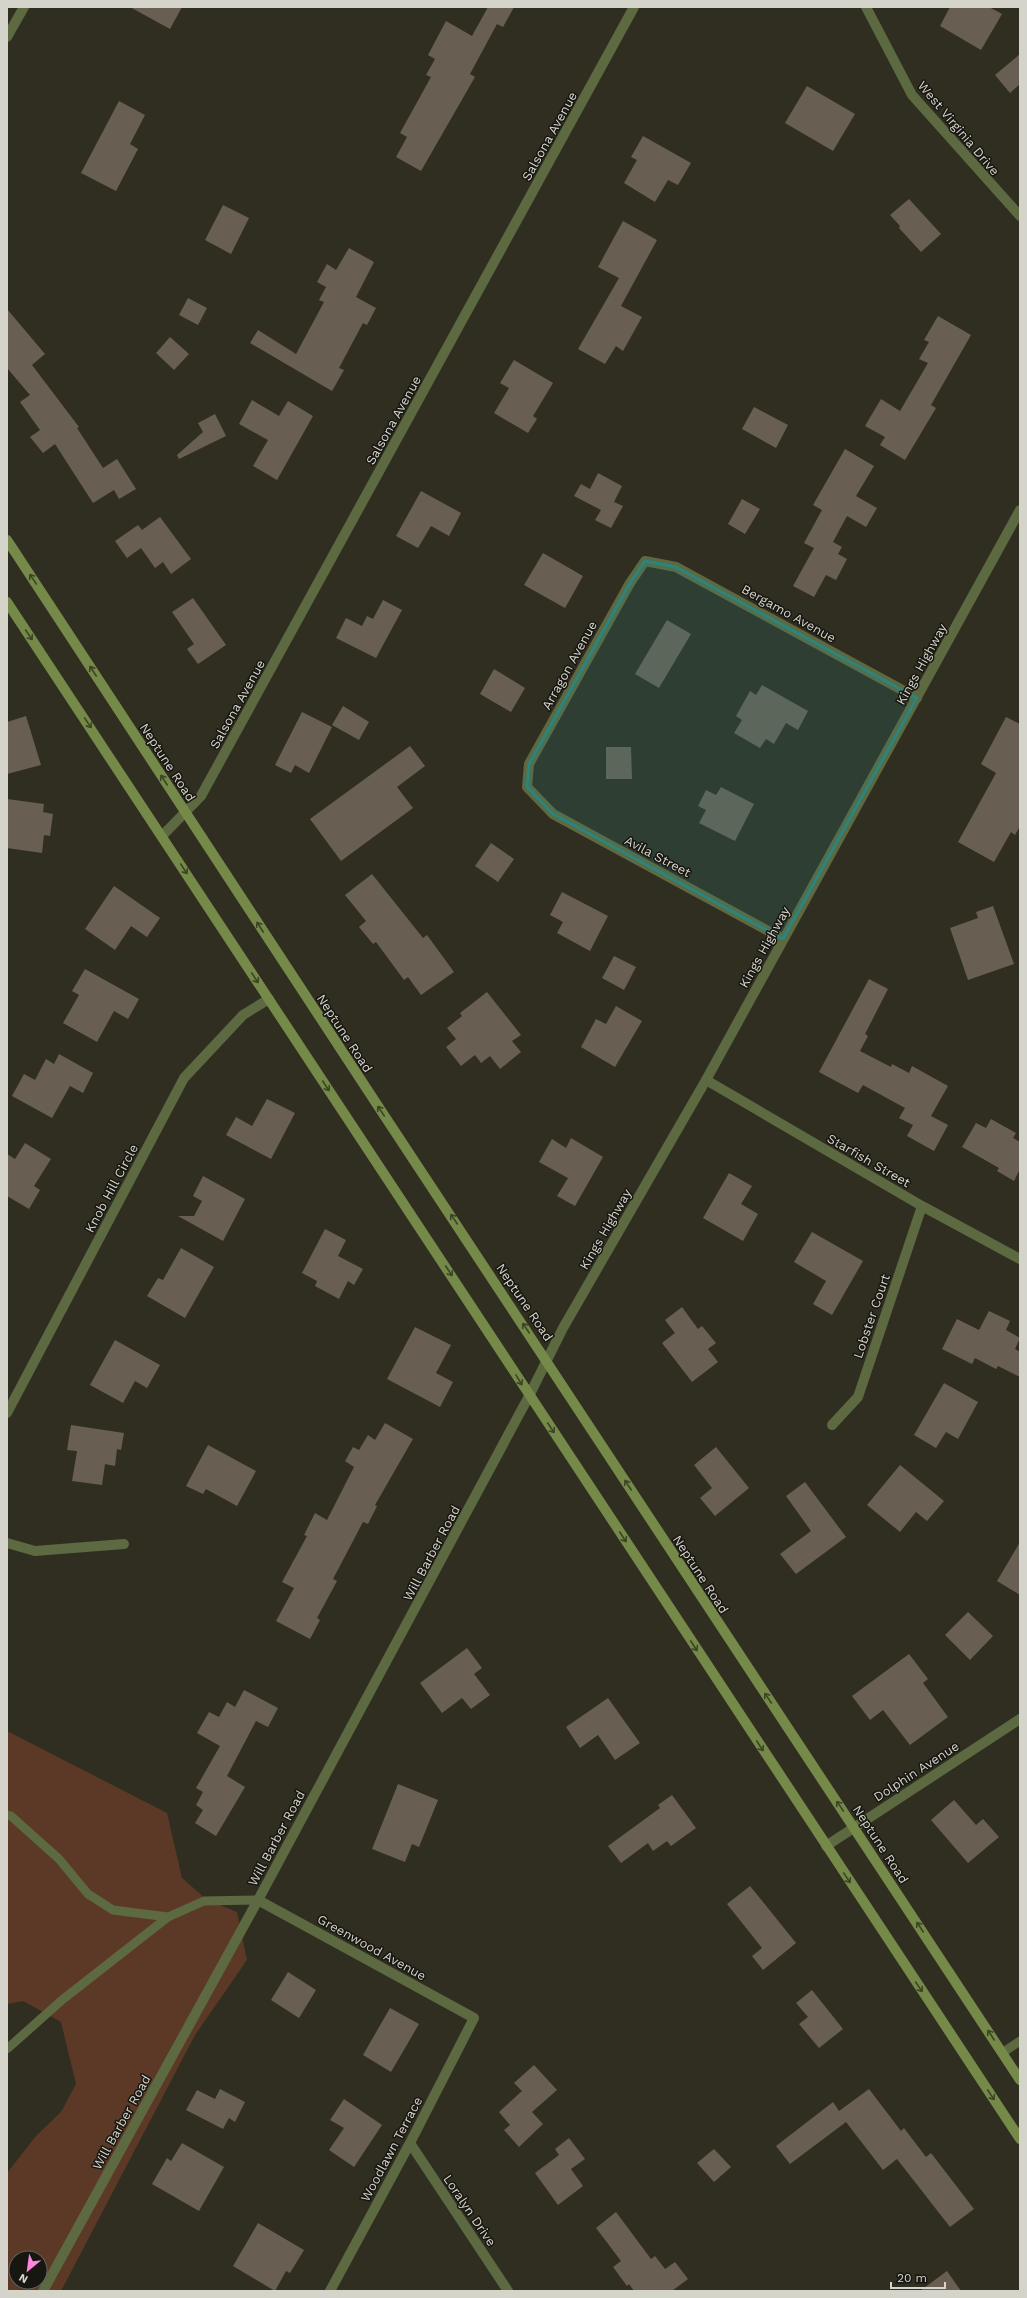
<svg xmlns="http://www.w3.org/2000/svg" width="1027" height="2298" viewBox="0 0 1027 2298" font-family="'Work Sans',sans-serif">
	<style>
		.green { fill: #5b3926; fill-rule: evenodd }
		.building { fill: #685f52 }
		.lines { fill: none; stroke-linecap: round; stroke-linejoin: round }
		.service { stroke: #5c6941; stroke-width: 9 }
		.minor { stroke: #5c6941; stroke-width: 10 }
		.tertiary { stroke: #5c6941; stroke-width: 10 }
		.secondary { stroke: #758a49; stroke-width: 10 }
		.oneway { stroke: #3d4427 }
		.marked { fill: #2d847c; fill-opacity: 0.2; stroke: #2d847c; stroke-width: 3; stroke-linejoin: round }
		.labels { text-anchor: middle; stroke-width: 3; stroke-linejoin: round; paint-order: stroke }
		.street-label { font-size: 13px; fill: #d5d4cb; stroke: #171610 }
	</style>
	<rect width="100%" height="100%" fill="#302e21"/>
	<path class="green" d="M7 1731 167 1813 182 1878 207 1900 237 1912 247 1960 195 2035 61 2291H7V2173L36 2136 61 2112 76 2084 61 2022 23 2001 7 2004ZM16 2258H40V2282H16Z"/>
	<path class="building" d="M130 7H182L170 29Z
		M488 7H514L503 27 497 24 470 74 475 77 421 171 396 157 407 137 400 133 431 77 426 75 435 59 428 55 446 21 472 36Z
		M950 7H989L1002 14 981 50 940 26Z
		M1020 54V84L1010 93 995 75Z
		M807 86 855 114 833 151 785 123Z
		M119 101 145 115 130 144 138 149 116 191 81 173Z
		M643 136 691 163 678 185 668 180 655 202 624 183 637 160 631 157Z
		M909 199 941 234 921 252 899 228 900 226 890 215Z
		M223 205 249 218 231 254 205 240Z
		M623 221 657 240 621 306 642 317 623 351 616 346 605 364 578 349 619 278 598 267Z
		M349 248 374 262 356 297 376 308 367 325 363 323 339 368 344 370 332 391 250 343 258 330 296 354 324 302 319 300 326 287 317 282 327 264 336 270Z
		M188 298 207 308 198 325 179 315Z
		M7 309 45 354 32 365 79 427 77 428 103 468 117 459 136 489 119 499 114 490 93 503 55 444 43 453 30 437 40 430 20 402 30 395 7 368Z
		M938 316 971 335 931 405 936 408 905 460 880 445 885 437 865 426 881 399 900 411 928 363 919 359 929 342 924 340Z
		M170 337 189 354 174 370 156 353Z
		M514 360 553 383 533 416 537 419 528 433 494 413 509 388 500 383Z
		M252 400 279 416 288 401 313 416 277 480 253 466 268 440 239 424Z
		M754 407 788 425 776 448 742 429Z
		M215 414 226 436 179 459 177 455 203 432 198 423Z
		M845 449 874 466 856 496 877 508 866 527 847 516 833 542 842 547 838 554 847 559 836 580 826 575 814 597 793 586 814 548 804 543 822 510 813 505Z
		M598 473 622 486 614 502 623 506 611 528 595 520 601 510 574 496 581 484 590 489Z
		M421 491 461 513 449 536 431 526 418 548 396 536Z
		M742 499 760 509 745 534 728 524Z
		M160 517 191 559 171 574 163 562 155 568 141 548 127 558 115 541 138 525 142 530Z
		M543 553 583 576 565 608 524 585Z
		M193 598 226 645 198 664 187 649 194 644 172 612Z
		M383 600 402 610 376 658 336 638 346 618 362 626 367 616 373 619Z
		M667 620 691 634 659 688 635 674Z
		M494 669 525 688 511 712 480 694Z
		M762 685 808 711 798 730 786 723 774 744 766 739 760 748 734 733 742 720 736 716 750 691 756 695Z
		M343 706 369 722 359 740 332 725Z
		M302 712 332 727 309 773 295 765 291 773 275 765Z
		M26 716 41 765 7 774V722Z
		M1006 717 1020 724V826L1015 835 1011 832 994 862 958 842 996 773 981 764Z
		M410 746 425 766 397 787 413 808 341 861 310 819Z
		M606 747H631L632 779H606Z
		M721 787 754 804 735 841 699 823 706 810 698 806 706 790 716 795Z
		M7 799 44 804 43 812 53 814 50 836 44 835 42 853 7 848Z
		M491 843 514 859 498 882 475 866Z
		M372 874 423 938 427 935 454 972 421 995 408 977 404 980 376 942 373 944 359 927 366 921 345 895Z
		M114 886 160 918 147 937 131 926 115 950 85 929Z
		M562 892 608 916 590 951 557 933 563 922 550 915Z
		M993 906 1014 964 968 980 950 928 978 918 976 912Z
		M614 956 636 967 624 990 602 978Z
		M85 969 139 999 128 1019 114 1011 97 1042 63 1023 79 995 72 991Z
		M869 979 888 989 865 1034 868 1036 860 1051 891 1067 892 1064 909 1073 912 1066 948 1086 931 1116 948 1125 934 1151 907 1136 913 1125 899 1118 905 1108 863 1085 858 1093 819 1072Z
		M487 992 521 1035 512 1041 521 1052 500 1069 490 1056 481 1063 475 1055 461 1066 446 1047 456 1039 447 1028 462 1016 460 1013Z
		M616 1006 642 1021 615 1067 581 1047 596 1019 606 1024Z
		M59 1054 93 1073 83 1093 70 1086 52 1118 12 1096 24 1074 35 1080 46 1059 54 1064Z
		M267 1099 295 1113 271 1159 226 1135 236 1117 252 1126Z
		M991 1119 1016 1133 1013 1138 1020 1142V1169L1014 1181 997 1171 999 1168 962 1147 976 1123 986 1128Z
		M571 1138 603 1157 575 1206 557 1196 568 1178 539 1162 552 1139 566 1148Z
		M25 1143 51 1159 34 1186 40 1190 29 1209 7 1196V1154L15 1159Z
		M729 1173 752 1186 741 1204 758 1214 743 1241 703 1218Z
		M203 1176 245 1199 223 1241 178 1216H194L202 1201 193 1196Z
		M325 1229 346 1240 338 1256 363 1269 354 1285 348 1281 339 1299 315 1286 317 1281 302 1273Z
		M812 1232 863 1261 832 1315 813 1304 826 1281 794 1262Z
		M181 1248 214 1267 185 1318 147 1296 158 1278 163 1280Z
		M682 1307 698 1329 702 1326 716 1343 708 1349 718 1362 692 1382 662 1343 675 1333 665 1320Z
		M989 1311 1010 1321 1006 1330 1020 1338 1015 1349 1020 1352V1377L998 1366 996 1369 975 1358 972 1364 942 1349 957 1319 979 1330Z
		M415 1327 451 1345 436 1373 453 1382 440 1407 387 1379Z
		M115 1340 160 1365 147 1388 135 1381 123 1403 90 1385Z
		M944 1383 978 1402 958 1439 946 1432 936 1448 914 1435Z
		M385 1423 413 1439 375 1505 377 1506 368 1524 363 1522 333 1579 337 1581 317 1618 320 1620 310 1639 276 1621 294 1588 282 1582 307 1536 304 1535 315 1513 327 1520 354 1467 345 1461 353 1447 359 1450 368 1435 375 1440Z
		M71 1425 124 1433 121 1450 117 1449 115 1466 105 1464 102 1485 72 1481 77 1451 67 1450Z
		M208 1445 256 1471 237 1506 206 1489 203 1494 186 1486Z
		M716 1447 749 1488 715 1516 700 1498 712 1488 694 1465Z
		M900 1465 944 1501 927 1521 916 1512 900 1532 867 1505Z
		M805 1482 846 1537 796 1574 780 1554 811 1531 786 1496Z
		M1020 1542V1595L997 1581Z
		M968 1612 993 1636 970 1660 945 1635Z
		M467 1648 482 1668 474 1674 490 1695 471 1709 462 1698 442 1713 420 1683Z
		M909 1654 928 1679 923 1683 948 1717 910 1745 883 1710 870 1720 852 1696Z
		M244 1690 278 1708 268 1727 256 1721 227 1776 245 1787 216 1836 195 1823 203 1810 196 1805 203 1792 196 1788 220 1746 197 1733 209 1712 219 1717 227 1702 235 1707Z
		M608 1698 640 1743 615 1760 598 1735 580 1748 566 1727Z
		M398 1784 438 1800 419 1847 412 1844 405 1862 372 1849Z
		M672 1795 696 1828 671 1846 667 1841 653 1851 648 1843 621 1863 608 1846 660 1808 658 1805Z
		M954 1800 976 1825 983 1819 999 1837 968 1863 931 1820Z
		M750 1886 796 1943 763 1970 752 1956 762 1948 727 1904Z
		M288 1972 316 1990 299 2018 271 2000Z
		M812 1990 843 2029 819 2048 799 2024 808 2017 796 2003Z
		M390 2008 419 2024 391 2072 363 2055Z
		M534 2065 557 2090 532 2112 543 2124 519 2147 504 2130 510 2125 499 2112 522 2091 514 2083Z
		M220 2089 245 2102 235 2122 229 2118 223 2129 186 2110 197 2090 215 2099Z
		M869 2089 901 2131 904 2128 926 2157 931 2153 974 2209 950 2227 897 2159 883 2170 846 2122 790 2164 776 2146 833 2102 839 2111Z
		M344 2099 382 2125 354 2167 329 2150 344 2128 330 2120Z
		M569 2138 585 2159 571 2169 583 2186 558 2205 535 2173 559 2155 555 2149Z
		M182 2143 224 2167 199 2211 152 2184 167 2158 171 2161Z
		M714 2149 731 2167 714 2182 697 2163Z
		M616 2212 651 2259 655 2256 665 2269 675 2262 688 2279 672 2291H634L629 2284 627 2286 613 2267 621 2261 596 2228Z
		M258 2223 304 2250 290 2273 286 2271 275 2291 233 2266Z
		M947 2271 961 2291H920Z"/>
	<g class="lines">
		<path class="service" d="M7 1815 11 1816 59 1859 88 1894 113 1910 168 1917
			M7 2049 62 2000 168 1917 204 1901 258 1900
			M1002 2053 1020 2041"/>
		<path class="minor" d="M866 7 912 95 1020 216
			M7 37 24 7
			M162 836 201 796 634 7
			M783 939 553 814 527 787 529 764 630 583 645 561 676 567 917 698
			M706 1080 922 1206 1020 1259
			M7 1413 184 1078 243 1015 269 999
			M832 1425 858 1397 922 1206
			M7 1543 35 1551 124 1544
			M826 1846 1020 1719
			M258 1900 474 2018 410 2143 330 2291
			M410 2143 508 2291
			M43 2291 258 1900 529 1396"/>
		<path class="tertiary" d="M529 1396 563 1328 706 1080 1020 510"/>
		<path class="secondary" d="M7 540C132 728 254 918 378 1106 592 1430 806 1755 1020 2080
			M7 602 1020 2139"/>
	</g>
	<defs><path id="oneway-shaft" d="M-6 0H5M1.5-3L5.5 0L1.5 3" fill="none" stroke-width="1.6" stroke-linecap="round" stroke-linejoin="round"/></defs>
	<g class="oneway">
		<use href="#oneway-shaft" transform="translate(33 579) rotate(-124)"/>
		<use href="#oneway-shaft" transform="translate(29 635) rotate(56)"/>
		<use href="#oneway-shaft" transform="translate(93 671) rotate(-123)"/>
		<use href="#oneway-shaft" transform="translate(88 723) rotate(56)"/>
		<use href="#oneway-shaft" transform="translate(164 780) rotate(-123)"/>
		<use href="#oneway-shaft" transform="translate(184 869) rotate(57)"/>
		<use href="#oneway-shaft" transform="translate(260 927) rotate(-123)"/>
		<use href="#oneway-shaft" transform="translate(255 978) rotate(57)"/>
		<use href="#oneway-shaft" transform="translate(326 1086) rotate(57)"/>
		<use href="#oneway-shaft" transform="translate(381 1111) rotate(-124)"/>
		<use href="#oneway-shaft" transform="translate(454 1219) rotate(-124)"/>
		<use href="#oneway-shaft" transform="translate(449 1271) rotate(56)"/>
		<use href="#oneway-shaft" transform="translate(526 1328) rotate(-124)"/>
		<use href="#oneway-shaft" transform="translate(519 1380) rotate(59)"/>
		<use href="#oneway-shaft" transform="translate(551 1428) rotate(56)"/>
		<use href="#oneway-shaft" transform="translate(628 1485) rotate(-123)"/>
		<use href="#oneway-shaft" transform="translate(623 1537) rotate(57)"/>
		<use href="#oneway-shaft" transform="translate(694 1646) rotate(57)"/>
		<use href="#oneway-shaft" transform="translate(768 1698) rotate(-124)"/>
		<use href="#oneway-shaft" transform="translate(760 1746) rotate(57)"/>
		<use href="#oneway-shaft" transform="translate(840 1806) rotate(-124)"/>
		<use href="#oneway-shaft" transform="translate(847 1878) rotate(56)"/>
		<use href="#oneway-shaft" transform="translate(920 1927) rotate(-123)"/>
		<use href="#oneway-shaft" transform="translate(919 1987) rotate(56)"/>
		<use href="#oneway-shaft" transform="translate(991 2035) rotate(-123)"/>
		<use href="#oneway-shaft" transform="translate(991 2095) rotate(56)"/>
	</g>
	<path class="marked" d="M645 561 676 567 917 698 783 939 553 814 527 787 529 764 630 583Z"/>
	<g class="labels">
		<g class="street-label">
			<text transform="translate(959 128) rotate(50)" y="5">West Virginia Drive</text>
			<text transform="translate(549 136) rotate(-61)" y="5">Salsona Avenue</text>
			<text transform="translate(393 420) rotate(-61)" y="5">Salsona Avenue</text>
			<text transform="translate(789 613) rotate(29)" y="5">Bergamo Avenue</text>
			<text transform="translate(921 664) rotate(-61)" y="5">Kings Highway</text>
			<text transform="translate(569 665) rotate(-61)" y="5">Arragon Avenue</text>
			<text transform="translate(237 704) rotate(-61)" y="5">Salsona Avenue</text>
			<text transform="translate(168 762) rotate(57)" y="5">Neptune Road</text>
			<text transform="translate(658 856) rotate(28)" y="5">Avila Street</text>
			<text transform="translate(764 947) rotate(-61)" y="5">Kings Highway</text>
			<text transform="translate(345 1033) rotate(57)" y="5">Neptune Road</text>
			<text transform="translate(869 1160) rotate(30)" y="5">Starfish Street</text>
			<text transform="translate(111 1188) rotate(-62)" y="5">Knob Hill Circle</text>
			<text transform="translate(605 1229) rotate(-60)" y="5">Kings Highway</text>
			<text transform="translate(525 1302) rotate(56)" y="5">Neptune Road</text>
			<text transform="translate(871 1316) rotate(-71)" y="5">Lobster Court</text>
			<text transform="translate(431 1553) rotate(-62)" y="5">Will Barber Road</text>
			<text transform="translate(701 1574) rotate(57)" y="5">Neptune Road</text>
			<text transform="translate(916 1771) rotate(-33)" y="5">Dolphin Avenue</text>
			<text transform="translate(276 1838) rotate(-62)" y="5">Will Barber Road</text>
			<text transform="translate(881 1844) rotate(57)" y="5">Neptune Road</text>
			<text transform="translate(372 1947) rotate(29)" y="5">Greenwood Avenue</text>
			<text transform="translate(121 2122) rotate(-61)" y="5">Will Barber Road</text>
			<text transform="translate(391 2149) rotate(-62)" y="5">Woodlawn Terrace</text>
			<text transform="translate(470 2210) rotate(56)" y="5">Loralyn Drive</text>
		</g>
	</g>
	<rect width="1027" height="2298" fill="none" stroke="#d5d4cb" stroke-width="16"/>
	<g transform="translate(28 2270) rotate(209)"><circle r="19" fill="#171610" stroke="#63625b"/>
	<path d="M0-3L7 15L0 10L-7 15Z" fill="#fd86e1"/>
	<text y="-6" font-size="11" font-weight="bold" text-anchor="middle" fill="#d5d4cb">N</text>
	</g>
	<path d="M891 2282v6h54v-6" fill="none" stroke="#d5d4cb" stroke-width="2"/>
	<text x="897" y="2282" font-size="12" fill="#d5d4cb" stroke="#171610" stroke-width="3" paint-order="stroke">20 m</text>
</svg>
